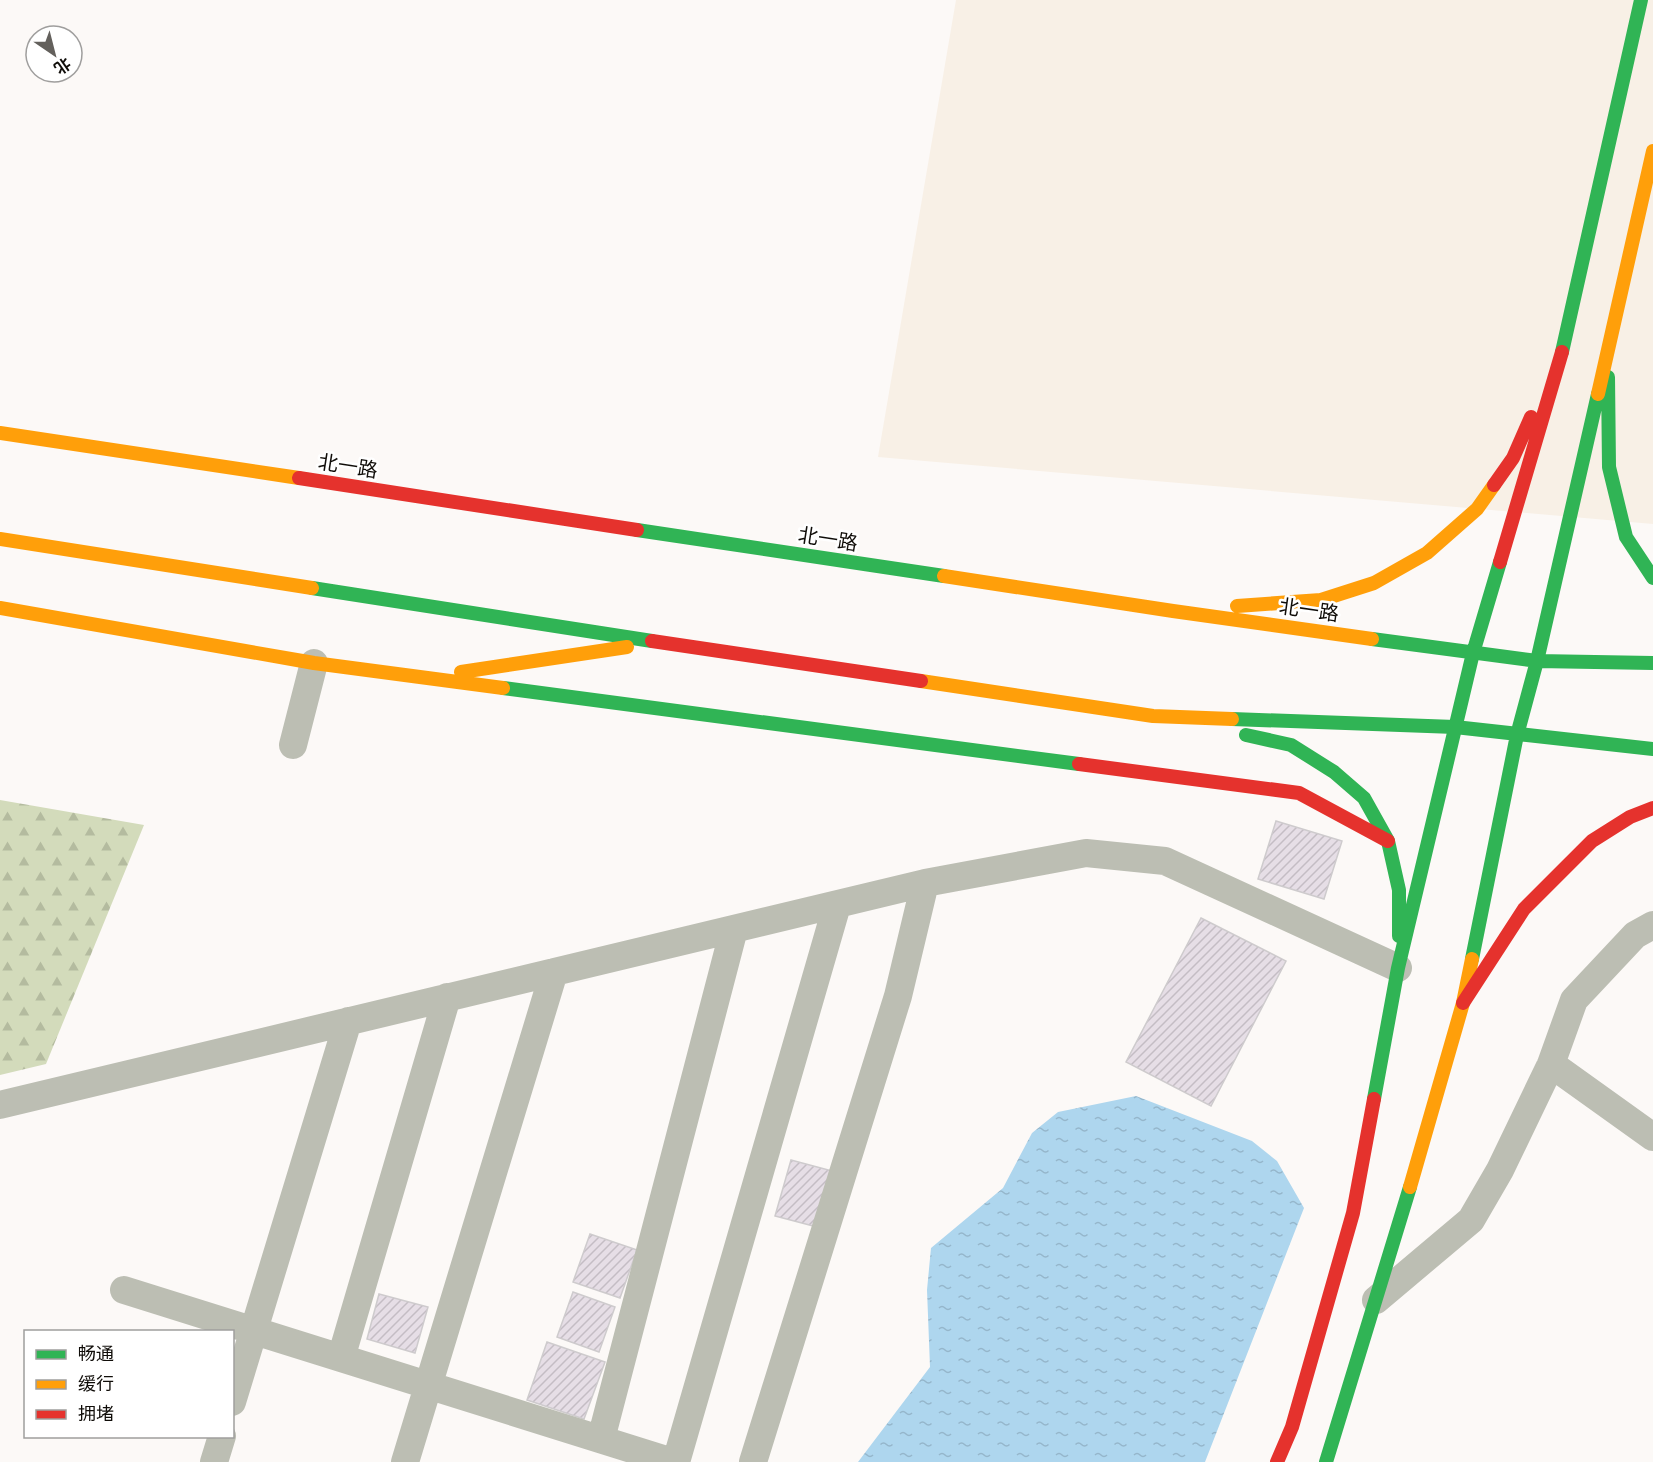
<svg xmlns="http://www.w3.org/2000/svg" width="1653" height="1462" viewBox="0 0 1653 1462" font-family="Montserrat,'Noto Sans SC',sans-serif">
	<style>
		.built { fill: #f8f0e6 }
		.forest { fill: url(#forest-firs) }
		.water { fill: url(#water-ripples) }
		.building { fill: url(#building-hatch); stroke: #cecbcd; stroke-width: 1.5 }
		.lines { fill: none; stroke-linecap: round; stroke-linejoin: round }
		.street { stroke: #bcbeb3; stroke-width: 28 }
		.fast { stroke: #30b455; stroke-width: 14 }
		.slow { stroke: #ff9f0a; stroke-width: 14 }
		.jam { stroke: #e5322d; stroke-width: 14 }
		.labels { text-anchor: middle; stroke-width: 5; stroke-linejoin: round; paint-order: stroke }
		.street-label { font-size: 20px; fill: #100d09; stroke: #fff }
	</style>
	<defs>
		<pattern id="forest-firs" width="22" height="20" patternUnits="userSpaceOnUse" patternTransform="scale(1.5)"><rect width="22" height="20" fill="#d3dbbb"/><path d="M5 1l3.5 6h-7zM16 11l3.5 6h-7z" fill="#b4bb9f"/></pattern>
		<pattern id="water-ripples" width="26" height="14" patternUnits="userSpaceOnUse" patternTransform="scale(1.5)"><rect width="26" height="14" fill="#aed6ee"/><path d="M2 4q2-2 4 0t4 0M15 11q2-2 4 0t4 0" fill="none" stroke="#95b6cb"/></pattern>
		<pattern id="building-hatch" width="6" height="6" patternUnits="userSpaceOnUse" patternTransform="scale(1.5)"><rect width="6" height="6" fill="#e6dee6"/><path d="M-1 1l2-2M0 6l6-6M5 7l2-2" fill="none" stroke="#c4bdc4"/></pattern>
	</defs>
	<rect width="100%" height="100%" fill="#fcf9f7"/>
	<path class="built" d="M956 0H1653V524L878 457Z"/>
	<path class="forest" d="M0 800 144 825 46 1064 0 1075Z"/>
	<path class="water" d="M1136 1096 1252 1141 1277 1161 1304 1208 1205 1462H858L930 1367 927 1290 931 1248 1003 1188 1032 1133 1058 1112Z"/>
	<path class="building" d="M1276 821 1342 841 1324 899 1258 879Z
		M1201 918 1286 961 1211 1106 1126 1062Z
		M791 1160 836 1172 821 1228 775 1216Z
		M590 1234 637 1250 620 1298 573 1282Z
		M573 1292 615 1307 599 1352 557 1337Z
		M379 1294 428 1307 415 1353 367 1339Z
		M547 1342 605 1362 584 1419 527 1400Z"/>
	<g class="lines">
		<path class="street" d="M293 745 314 663
			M1551 1064 1653 1137
			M0 1105 925 883 1086 853 1165 861 1398 968
			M124 1290 673 1462
			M1376 1300 1471 1220 1500 1170 1551 1064 1574 1000 1635 935 1653 925
			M341 1358 447 997
			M232 1402 348 1021
			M601 1439 734 929
			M214 1462 222 1436
			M405 1462 554 972
			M676 1462 837 905
			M753 1462 898 996 925 883"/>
		<path class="fast" d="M1562 352 1641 0
			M1608 377 1609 467 1626 537 1653 578
			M637 530 944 576
			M312 588 652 641
			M1372 639 1537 661 1653 663
			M503 688 1079 764
			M1232 719 1455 727 1653 749
			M1246 735 1291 745 1334 772 1364 798 1388 841 1399 890V936
			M1472 959 1517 735 1537 661 1598 394
			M1374 1099 1398 968 1473 653 1500 562
			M1326 1462 1410 1187"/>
		<path class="slow" d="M1598 394 1653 151
			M0 433 299 478
			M0 539 312 588
			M944 576 1173 611 1372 639
			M1237 606 1321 600 1374 583 1427 553 1477 509 1494 485
			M0 608 314 663 503 688
			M461 672 627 647
			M921 681 1153 716 1232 719
			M1410 1187 1463 1003 1472 959"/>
		<path class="jam" d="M299 478 637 530
			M1494 485 1513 458 1531 417
			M1500 562 1562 352
			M652 641 921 681
			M1079 764 1299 793 1388 841
			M1463 1003 1524 909 1592 841 1630 817 1653 808
			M1277 1462 1292 1427 1353 1213 1374 1099"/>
	</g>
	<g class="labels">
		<g class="street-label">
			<text transform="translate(348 466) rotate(9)" y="7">北一路</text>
			<text transform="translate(828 539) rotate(9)" y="7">北一路</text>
			<text transform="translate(1309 610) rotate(8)" y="7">北一路</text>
		</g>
	</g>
	<rect x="24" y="1330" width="210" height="108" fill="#ffffff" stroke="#9f9e9d" stroke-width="1.5"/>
	<rect x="36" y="1350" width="30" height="9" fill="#30b455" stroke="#9f9e9d" stroke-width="1.5"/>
	<text x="78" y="1360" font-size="18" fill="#100d09">畅通</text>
	<rect x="36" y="1380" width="30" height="9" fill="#ff9f0a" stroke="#9f9e9d" stroke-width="1.5"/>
	<text x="78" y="1390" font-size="18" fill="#100d09">缓行</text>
	<rect x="36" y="1410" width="30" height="9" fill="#e5322d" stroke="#9f9e9d" stroke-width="1.5"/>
	<text x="78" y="1420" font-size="18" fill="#100d09">拥堵</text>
	<g transform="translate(54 54) rotate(145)"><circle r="28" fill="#ffffff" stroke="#9f9e9d" stroke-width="1.5"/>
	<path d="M0-4.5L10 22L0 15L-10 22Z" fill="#63605c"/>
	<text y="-9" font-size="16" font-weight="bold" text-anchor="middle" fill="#100d09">北</text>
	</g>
</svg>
